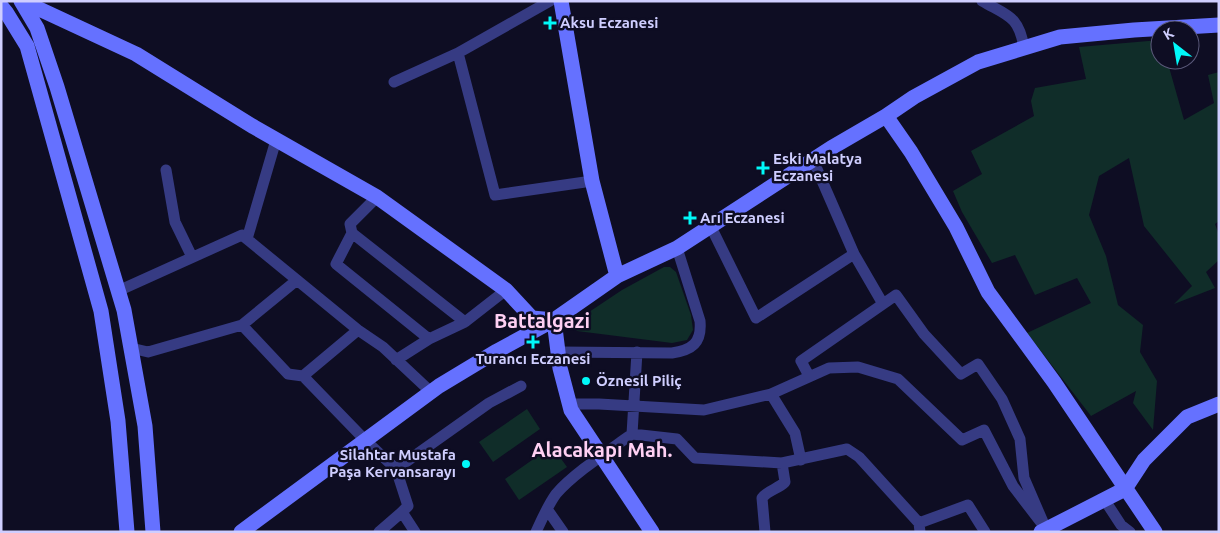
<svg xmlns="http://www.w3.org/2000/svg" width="1220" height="533" viewBox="0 0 1220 533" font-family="Ubuntu,sans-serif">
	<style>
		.green { fill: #102d29 }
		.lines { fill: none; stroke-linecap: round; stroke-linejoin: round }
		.street { stroke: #363b83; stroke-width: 11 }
		.secondary { stroke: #6571ff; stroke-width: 15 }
		.poi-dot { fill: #00f9f9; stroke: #0e0d23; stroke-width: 2 }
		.labels { text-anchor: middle; stroke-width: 5; stroke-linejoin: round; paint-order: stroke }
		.poi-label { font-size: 15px; font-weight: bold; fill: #cfceff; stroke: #0e0d23; text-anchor: start }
		.district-label { font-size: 20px; font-weight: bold; fill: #ffd0f3; stroke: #0e0d23 }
	</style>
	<rect width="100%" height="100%" fill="#0e0d23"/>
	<path class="green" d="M1160 40V60H1167L1184 120 1214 103 1208 75 1219 72V221L1215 224 1219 235V260L1206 272 1215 288 1174 304 1192 286 1144 226 1129 158 1099 176 1089 215 1106 256 1118 305 1143 325 1140 352 1157 381 1153 430 1133 403 1136 391 1091 416 1027 333 1091 303 1077 278 1035 295 1015 255 992 263 962 212 953 191 982 174 971 151 1034 116 1031 101 1035 88 1086 79 1079 47Z
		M664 267H670L676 272 691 315 693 330 687 340 672 343 577 331 573 327 574 322 622 290Z
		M527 409 540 429 493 462 479 442Z
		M552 446 567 467 519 500 505 479Z"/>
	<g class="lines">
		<path class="street" d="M550 1 458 53 495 195 592 181
			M982 1C1008 16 1019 16 1024 48
			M394 82 458 53
			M166 170 175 222 192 257
			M711 227 756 318 854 254 813 160
			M352 233 350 224 377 197
			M247 239 276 140
			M854 254 883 304
			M118 291 242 235 358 330 383 347 431 392
			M242 325 288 374 303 376
			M358 330 303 376 365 440 396 469 408 506 402 512
			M429 339 465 322
			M131 348 148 352 242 325 297 280
			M559 352 672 353C692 350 702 343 700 321L677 248
			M396 360 429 339 336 264 352 233 465 322 506 290
			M569 404H599L704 410 771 394
			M632 434 677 439 695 458 782 463 847 449 859 457 919 523 920 532
			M801 460 795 433 771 394 829 368 858 367 898 379 962 440 984 430 1013 486 1046 529 1024 478 1020 439 1002 399 978 364 961 374 924 334 896 295 801 361 809 376
			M396 469 489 403 521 386
			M1104 499 1121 525 1130 532
			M547 509 563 532
			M919 523 968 505 985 532
			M379 532 402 512 415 532
			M536 532C542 519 548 505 556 494 574 473 610 450 632 434L637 352
			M765 532 762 498C768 490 778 489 785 482L782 463"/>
		<path class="secondary" d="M21 1 37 28 57 87 124 310 145 426 153 532
			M22 1 136 54 254 127 377 197 506 290 532 318 554 320 560 368 571 410 652 532
			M561 1 592 181 617 276
			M1 6 6 12 27 46 101 311 118 421 127 532
			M886 116 911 152 956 227 988 292 1054 382 1155 532
			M241 532 439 386 497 351 554 320 617 276 677 248 831 148 886 116 914 97 978 62 1060 37 1134 30 1219 25
			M1041 532 1125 489 1144 460 1187 417 1219 404"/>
	</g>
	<g class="poi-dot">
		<path d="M547.5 15.5h5v5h5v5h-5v5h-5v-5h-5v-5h5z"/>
		<path d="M760.5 160.5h5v5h5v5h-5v5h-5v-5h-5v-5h5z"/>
		<path d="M687.5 210.5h5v5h5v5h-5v5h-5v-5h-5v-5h5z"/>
		<path d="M530.5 334.5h5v5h5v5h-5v5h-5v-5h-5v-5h5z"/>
		<circle cx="586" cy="381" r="5"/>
		<circle cx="466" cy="464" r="5"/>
	</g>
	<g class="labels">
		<g class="poi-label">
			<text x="560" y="28">Aksu Eczanesi</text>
			<text x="773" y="164">Eski Malatya<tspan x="773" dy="17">Eczanesi</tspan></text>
			<text x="700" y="223">Arı Eczanesi</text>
			<text x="533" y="364" text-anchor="middle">Turancı Eczanesi</text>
			<text x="596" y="386">Öznesil Piliç</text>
			<text x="456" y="460" text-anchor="end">Silahtar Mustafa<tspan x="456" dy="17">Paşa Kervansarayı</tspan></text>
		</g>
		<g class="district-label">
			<text x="542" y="328">Battalgazi</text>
			<text x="602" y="457">Alacakapı Mah.</text>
		</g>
	</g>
	<rect width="1220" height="533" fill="none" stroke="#cfceff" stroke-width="5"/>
	<g transform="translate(1175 45) rotate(329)"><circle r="24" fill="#0e0d23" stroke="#5b5a7b"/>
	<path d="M0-4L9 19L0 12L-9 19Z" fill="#00f9f9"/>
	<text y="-8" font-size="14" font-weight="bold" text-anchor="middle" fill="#cfceff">K</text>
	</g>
</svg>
